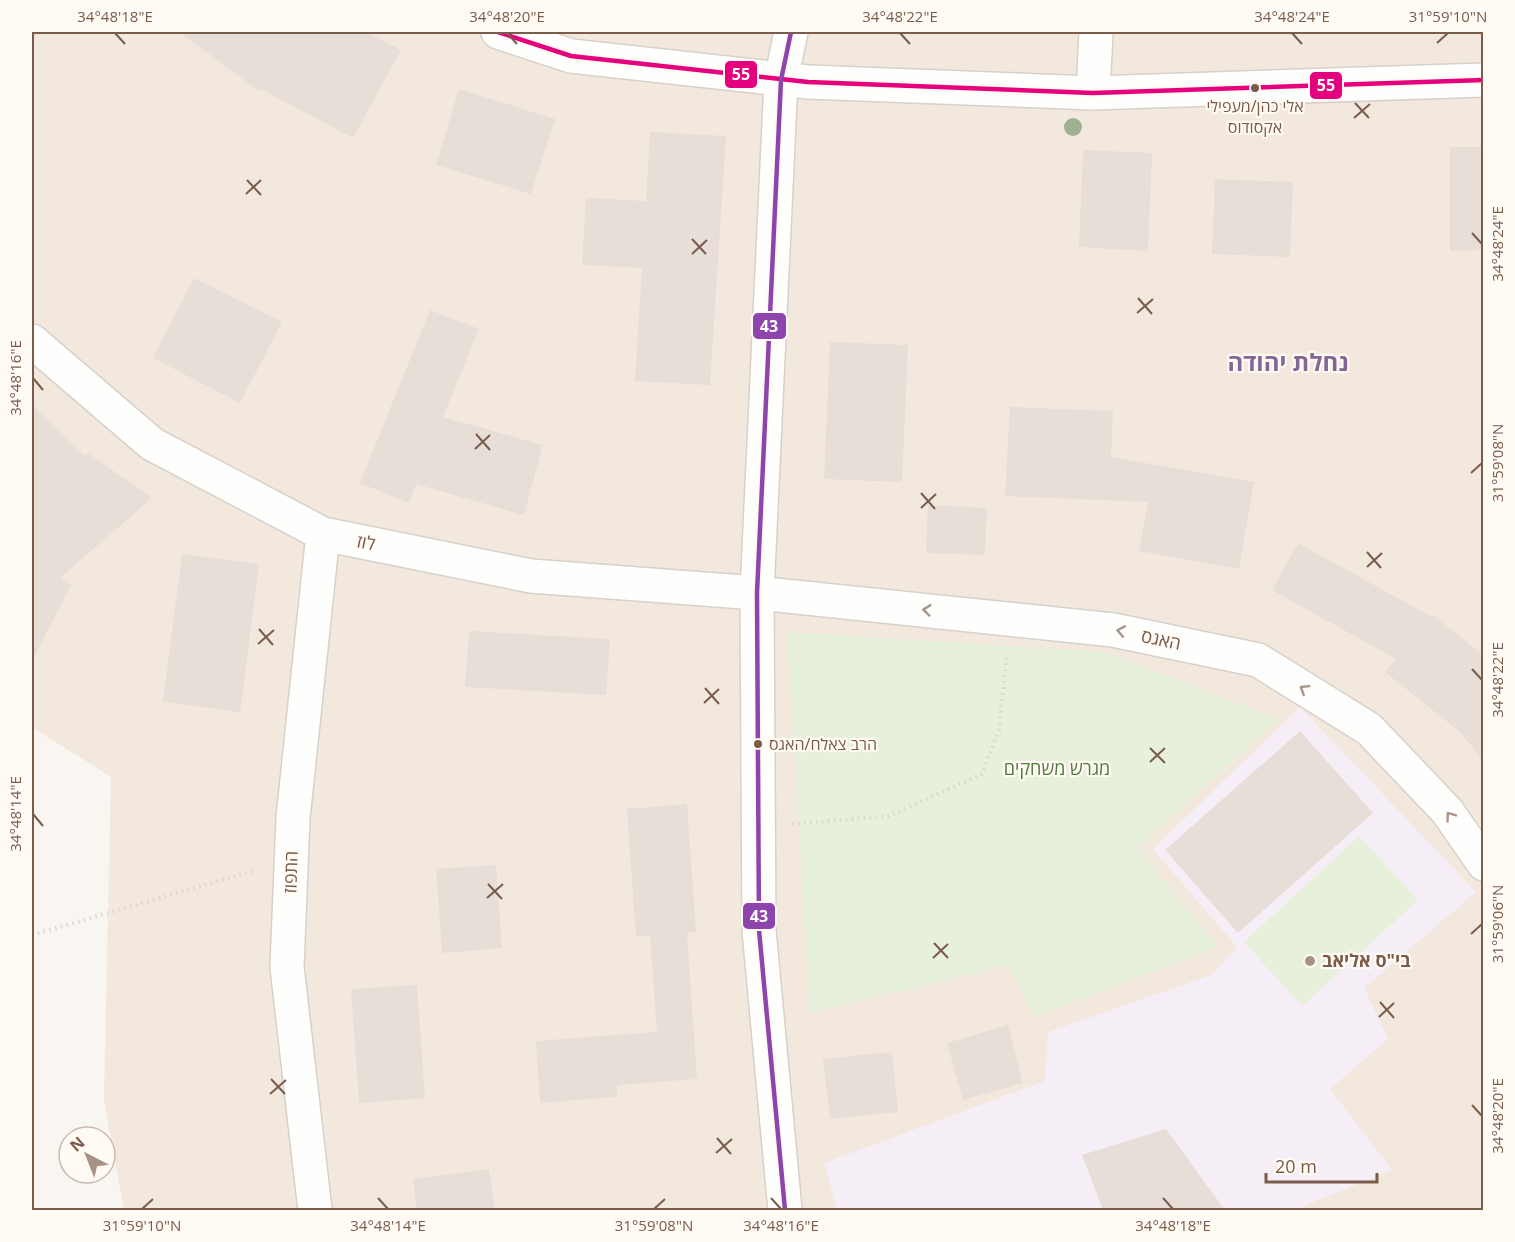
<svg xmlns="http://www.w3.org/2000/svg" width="1515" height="1242" viewBox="0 0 1515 1242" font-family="'Open Sans',Heebo,sans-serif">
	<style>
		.residential { fill: #f2e8de }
		.education { fill: #f6eef6 }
		.green { fill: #e7f0db }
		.building { fill: #e6ded7 }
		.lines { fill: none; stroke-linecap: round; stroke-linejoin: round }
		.minor-casing { stroke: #d7d1cb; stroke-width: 36 }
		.path { stroke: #dcd5d0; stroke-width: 4; stroke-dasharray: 1.5 4.5; stroke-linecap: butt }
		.minor { stroke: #fefefd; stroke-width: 33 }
		.bus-1-casing { stroke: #fffaf3; stroke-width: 9 }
		.bus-2-casing { stroke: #fffaf3; stroke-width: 9 }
		.bus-1 { stroke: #e5007d; stroke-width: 4.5 }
		.bus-2 { stroke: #8e44ad; stroke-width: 4.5 }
		.tree { fill: #9eb190 }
		.oneway { stroke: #a8958b }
		.ticks { fill: none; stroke: #7a5c4d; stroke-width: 2 }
		.bus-dot { fill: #7a5c4d; stroke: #fffaf3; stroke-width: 2 }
		.poi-dot { fill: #a69286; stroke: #fffaf3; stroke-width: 2 }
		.labels { text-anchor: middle; stroke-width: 4.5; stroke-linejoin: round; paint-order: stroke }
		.bus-label { font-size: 16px; fill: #7a5c4d; stroke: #fffaf3 }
		.street-label { font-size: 18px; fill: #7a5c4d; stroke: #fffaf3 }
		.park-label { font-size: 18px; fill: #537a41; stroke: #fffaf3 }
		.poi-label { font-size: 18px; font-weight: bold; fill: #7a5c4d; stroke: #fffaf3; text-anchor: start }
		.district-label { font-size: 24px; font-weight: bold; fill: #846695; stroke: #fffaf3 }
		.line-badge { stroke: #fffaf3; stroke-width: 2 }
		.badge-label { font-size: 16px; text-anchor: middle; font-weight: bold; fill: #fff }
		.neatline { fill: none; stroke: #7a5c4d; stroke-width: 2 }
		.ticks-label { font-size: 15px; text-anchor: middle; fill: #7a5c4d }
	</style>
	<rect width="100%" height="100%" fill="#f9f5f0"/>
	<path class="residential" d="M32 32H1483V1210H124L104 1100 111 777 32 727Z"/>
	<path class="education" d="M1300 707 1476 892 1364 988 1388 1039 1330 1089 1392 1170 1294 1210H837L824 1163 1045 1081 1048 1032 1211 975 1237 947 1153 849Z"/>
	<path class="green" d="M787 632 1103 652 1279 719 1137 848 1218 947 1034 1017 1008 965 810 1013Z
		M1359 836 1418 900 1302 1006 1244 942Z"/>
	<path class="building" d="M179 32H366L401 50 353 138 261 89 259 91Z
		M459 89 555 119 531 194 436 165Z
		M650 132 726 136 710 385 635 381 642 268 582 265 586 198 646 201Z
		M1450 147H1484V250L1450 251Z
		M1083 150 1152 153 1148 251 1079 247Z
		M1215 179 1293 182 1290 257 1212 254Z
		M194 278 282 322 240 403 153 358Z
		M430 310 479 329 443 417 543 445 524 515 416 484 409 503 360 483Z
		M830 342 908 345 902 482 824 479Z
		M32 404 85 456 88 453 152 498 61 577 71 585 32 661Z
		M1010 407 1113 411 1111 457 1254 482 1239 569 1139 551 1148 502 1005 496Z
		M928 505 987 508 985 555 926 553Z
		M1298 543 1430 616 1432 614 1484 656V761L1459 731 1385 672 1396 659 1272 590Z
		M182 554 259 564 240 712 163 702Z
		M469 631 610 639 606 695 465 687Z
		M1300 731 1373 813 1238 933 1165 850Z
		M687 804 696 932 687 933 697 1079 617 1085V1097L540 1103 536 1041 657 1032 650 936 636 937 627 809Z
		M496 865 502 948 442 953 436 869Z
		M417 985 425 1098 359 1103 351 989Z
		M1008 1025 1023 1083 963 1100 947 1043Z
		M892 1052 898 1112 830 1119 823 1059Z
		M1166 1129 1225 1210H1103L1082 1155Z
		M489 1169 495 1210H417L413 1179Z"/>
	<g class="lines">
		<defs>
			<path id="minor" d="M498 32 571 56 808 82 1093 93 1484 80
				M1093 93 1096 32
				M32 341 152 444 323 534 531 576 757 593 1113 630 1258 660 1369 729 1447 811 1484 864
				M315 1210 287 967 293 818 323 534
				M785 1210 759 930 757 593 781 80 791 32"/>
		</defs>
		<use href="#minor" class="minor-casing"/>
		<path class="path" d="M792 824 889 816 982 774 999 730 1007 654
			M32 935 256 870"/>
		<use href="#minor" class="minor"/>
		<defs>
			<path id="bus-1" d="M498 32 571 56 808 82 1093 93 1484 80"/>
			<path id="bus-2" d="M785 1210 759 930 757 593 781 80 791 32"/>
		</defs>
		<use href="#bus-1" class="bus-1-casing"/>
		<use href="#bus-2" class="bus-2-casing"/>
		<use href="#bus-1" class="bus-1"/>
		<use href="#bus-2" class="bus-2"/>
	</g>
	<circle class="tree" cx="1073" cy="127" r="9"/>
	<defs><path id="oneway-chevron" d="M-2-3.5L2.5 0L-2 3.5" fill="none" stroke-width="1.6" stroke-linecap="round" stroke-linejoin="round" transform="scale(1.5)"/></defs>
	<g class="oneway">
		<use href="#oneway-chevron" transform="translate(927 610) rotate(-174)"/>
		<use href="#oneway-chevron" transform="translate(1121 631) rotate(-169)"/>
		<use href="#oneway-chevron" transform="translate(1304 689) rotate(-148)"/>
		<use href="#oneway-chevron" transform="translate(1450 816) rotate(-126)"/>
	</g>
	<path class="ticks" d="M115 33 125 44M507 33 517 44M900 33 910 44M1292 33 1302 44M1437 43 1448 33M1355 103 1369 118M1354 118 1370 104M247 180 261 195M246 194 261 180M1472 233 1482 244M692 239 706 254M692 254 707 240M1138 298 1152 314M1137 313 1153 299M33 378 43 390M476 434 490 450M475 449 490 435M1471 473 1482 463M921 493 935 509M921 508 936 494M1367 552 1381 568M1367 567 1382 553M259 629 273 645M258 644 274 630M1472 669 1482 680M705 688 719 704M704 703 719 689M1150 748 1165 763M1150 762 1165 748M33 814 43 826M488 884 502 899M487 898 503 884M1471 934 1482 924M934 943 948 958M933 958 948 944M1380 1002 1394 1018M1379 1017 1394 1003M271 1079 285 1094M270 1094 286 1080M1472 1105 1482 1116M717 1138 731 1154M716 1153 732 1139M378 1198 388 1209M771 1198 781 1209M1163 1198 1173 1209M142 1209 153 1199M654 1209 665 1199"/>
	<g class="bus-dot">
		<circle cx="1255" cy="88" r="5"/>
		<circle cx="758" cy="744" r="5"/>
	</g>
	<circle class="poi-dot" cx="1310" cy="961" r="6"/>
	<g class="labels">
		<g class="bus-label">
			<text x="1255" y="112">אלי כהן/מעפילי<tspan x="1255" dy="21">אקסודוס</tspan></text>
			<text x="769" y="750" text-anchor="start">הרב צאלח/האגס</text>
		</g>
		<g class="street-label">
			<text transform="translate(366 543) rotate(11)" y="6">לוז</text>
			<text transform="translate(1161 640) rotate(12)" y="6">האגס</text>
			<text transform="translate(291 872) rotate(-88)" y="6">התפוז</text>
		</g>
		<g class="park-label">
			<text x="1057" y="775">מגרש משחקים</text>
		</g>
		<g class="poi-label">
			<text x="1322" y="967">בי"ס אליאב</text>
		</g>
		<g class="district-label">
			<text x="1288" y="371">נחלת יהודה</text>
		</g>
	</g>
	<g class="line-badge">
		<rect x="724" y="60" width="34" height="29" rx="6" fill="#e5007d"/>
		<rect x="1309" y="71" width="34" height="29" rx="6" fill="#e5007d"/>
		<rect x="752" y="312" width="35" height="28" rx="6" fill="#8e44ad"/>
		<rect x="742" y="902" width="34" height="28" rx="6" fill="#8e44ad"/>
	</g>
	<g class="badge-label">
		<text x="741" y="80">55</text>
		<text x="1326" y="91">55</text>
		<text x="769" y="332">43</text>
		<text x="759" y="922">43</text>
	</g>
	<rect width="1515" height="1242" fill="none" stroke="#fffaf3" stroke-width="66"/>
	<g transform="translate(87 1155) rotate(318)"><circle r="28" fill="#fffaf3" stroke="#cabbb1" stroke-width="1.5"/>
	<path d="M0-4.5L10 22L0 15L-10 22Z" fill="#a69286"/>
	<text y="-9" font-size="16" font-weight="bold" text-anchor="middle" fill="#7a5c4d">N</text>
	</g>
	<path d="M1266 1173v9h111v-9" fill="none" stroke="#7a5c4d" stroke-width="3"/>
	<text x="1275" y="1173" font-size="18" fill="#7a5c4d" stroke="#fffaf3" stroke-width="4.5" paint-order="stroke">20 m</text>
	<rect x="33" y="33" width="1449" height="1176" class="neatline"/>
	<g class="ticks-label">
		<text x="115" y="22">34°48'18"E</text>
		<text x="507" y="22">34°48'20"E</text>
		<text x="900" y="22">34°48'22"E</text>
		<text x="1292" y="22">34°48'24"E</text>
		<text x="1448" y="22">31°59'10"N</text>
		<text transform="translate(1498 244) rotate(-90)" y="5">34°48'24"E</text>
		<text transform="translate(16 378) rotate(-90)" y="5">34°48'16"E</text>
		<text transform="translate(1498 463) rotate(-90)" y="5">31°59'08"N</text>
		<text transform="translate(1498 680) rotate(-90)" y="5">34°48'22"E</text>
		<text transform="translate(16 814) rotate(-90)" y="5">34°48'14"E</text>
		<text transform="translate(1498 924) rotate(-90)" y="5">31°59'06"N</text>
		<text transform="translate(1498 1116) rotate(-90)" y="5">34°48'20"E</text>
		<text x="142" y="1231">31°59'10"N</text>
		<text x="388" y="1231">34°48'14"E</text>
		<text x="654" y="1231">31°59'08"N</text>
		<text x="781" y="1231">34°48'16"E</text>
		<text x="1173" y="1231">34°48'18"E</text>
	</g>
</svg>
